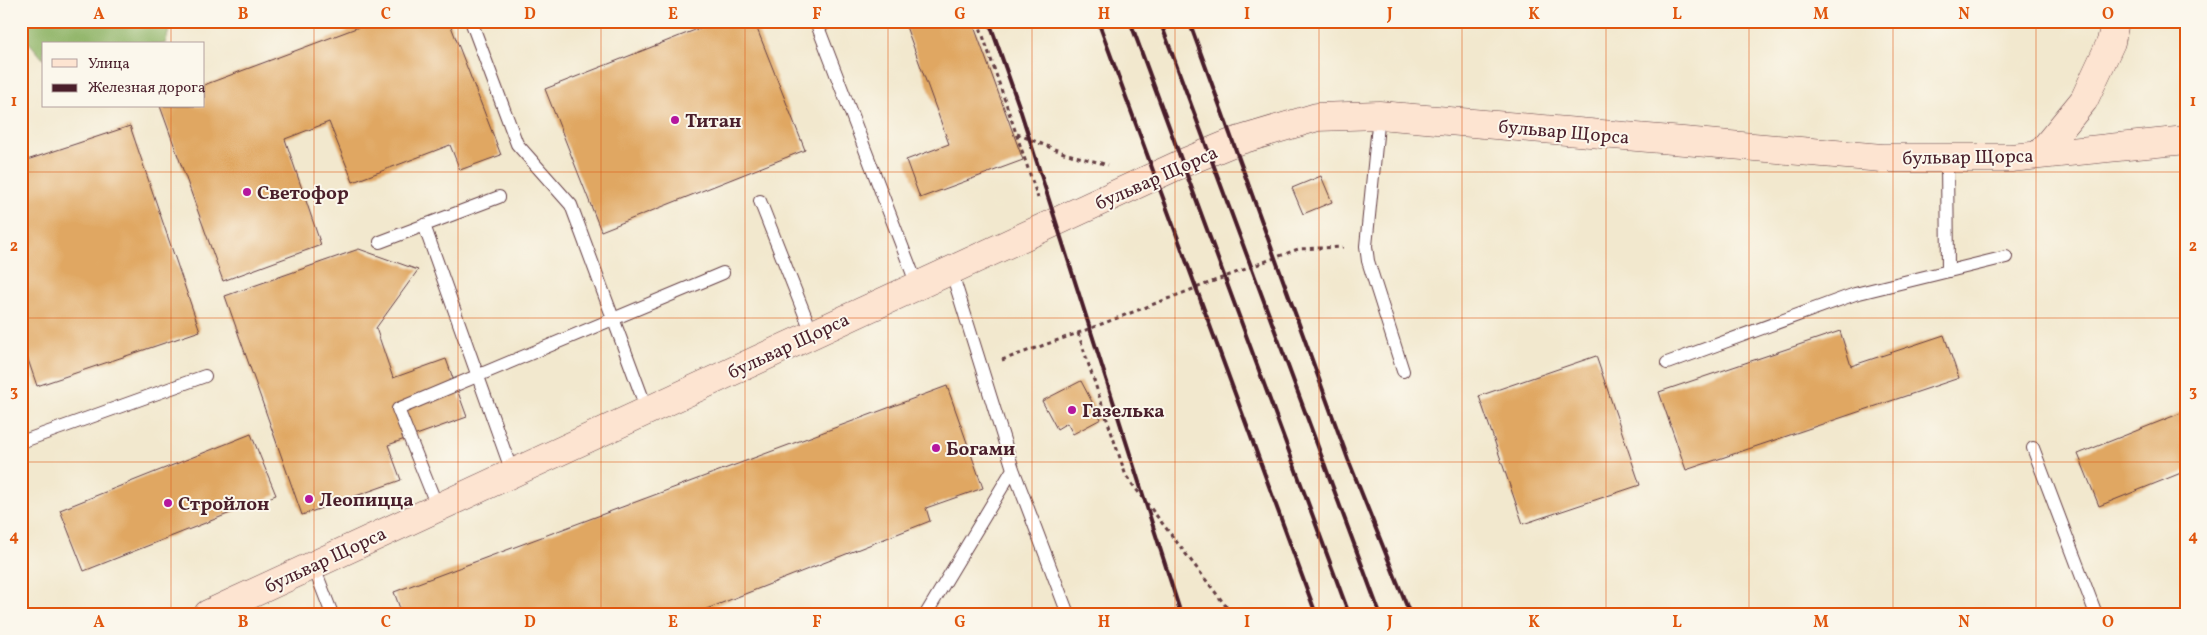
<svg xmlns="http://www.w3.org/2000/svg" width="2207" height="635" viewBox="0 0 2207 635" font-family="Vollkorn,serif">
	<style>
		.forest { fill: #92b66b; stroke: #6e6a4b }
		.building { fill: #e0a762 }
		.lines { fill: none; stroke-linecap: round; stroke-linejoin: round }
		.service-casing { stroke: #633d43; stroke-width: 14 }
		.secondary-casing { stroke: #633d43; stroke-width: 29 }
		.path { stroke: #633d43; stroke-width: 3; stroke-dasharray: 4 4; stroke-linecap: butt }
		.service { stroke: #fff; stroke-width: 12 }
		.secondary { stroke: #fde4d1; stroke-width: 28 }
		.rail { stroke: #4a1f2b; stroke-width: 4 }
		.grid { fill: none; stroke: #e0560e; stroke-width: 1; stroke-opacity: 0.55 }
		.poi-dot { fill: #b5179e; stroke: #fbf7ec; stroke-width: 2 }
		.labels { text-anchor: middle; stroke-width: 4; stroke-linejoin: round; paint-order: stroke }
		.poi-label { font-size: 19px; font-weight: bold; fill: #4a1f2b; stroke: #fbf7ec; text-anchor: start }
		.street-label { font-size: 19px; fill: #4a1f2b; stroke: #fbf7ec }
		.neatline { fill: none; stroke: #e0560e; stroke-width: 2 }
		.grid-label { font-size: 16px; text-anchor: middle; font-weight: bold; fill: #e0560e }
	</style>
	<rect width="100%" height="100%" fill="#fbf7ec"/>
	<filter id="ink" filterUnits="userSpaceOnUse"><feTurbulence type="fractalNoise" baseFrequency=".02" numOctaves="2"/><feDisplacementMap in="SourceGraphic" scale="10" xChannelSelector="R" yChannelSelector="G"/><feConvolveMatrix kernelMatrix="1 2 1 2 8 2 1 2 1" color-interpolation-filters="sRGB"/></filter>
	<filter id="wash" filterUnits="userSpaceOnUse"><feTurbulence type="fractalNoise" baseFrequency=".0096" numOctaves="4" result="noise"/><feDisplacementMap in="SourceGraphic" scale="20" xChannelSelector="R" yChannelSelector="G"/><feGaussianBlur stdDeviation="1.12" result="paint"/><feColorMatrix in="noise" values="0 0 0 0 0 0 0 0 0 0 0 0 0 0 0 0 0 1.4 0 .05"/><feComposite in="paint" operator="in"/></filter>
	<g filter="url(#wash)">
		<rect width="100%" height="100%" fill="#f2e8ce"/>
		<path class="forest" d="M21 21H172L165 44H44V60L21 33Z"/>
		<g id="blocks">
			<path class="building" d="M375 21H449L501 155 460 170 450 145 353 182 329 122 285 139 321 245 223 281 160 106H204V85Z
				M718 21H754L805 150 601 231 545 89Z
				M904 21H972L1023 160 920 198 906 160 949 144Z
				M130 126 200 331 37 386 21 339V162Z
				M1321 176 1332 202 1303 214 1292 188Z
				M359 249 418 270 376 328 393 378 446 359 467 417 388 445 401 480 302 515 225 296Z
				M1840 331 1851 366 1944 335 1959 378 1686 470 1659 392Z
				M1596 356 1640 485 1523 524 1479 396Z
				M1081 381 1101 419 1073 434 1067 423 1057 429 1042 401Z
				M947 386 983 488 926 508 930 521 694 614H402L394 592Z
				M2186 411V471L2099 506 2078 454Z
				M251 434 276 495 84 571 60 510Z"/>
		</g>
	</g>
	<g filter="url(#ink)">
		<use href="#blocks" fill-opacity="0" stroke="#633d43" stroke-width="1"/>
		<g class="lines">
			<defs>
				<path id="service" d="M471 21 517 144 571 205 647 410
					M830 21 818 27 917 285
					M1379 115 1366 246 1368 261 1403 371
					M1947 158 1948 271
					M760 201 812 333
					M424 225 512 472
					M380 242 499 197
					M951 270 1013 469 1068 614
					M1667 363 1855 294 2006 257
					M21 442 205 376
					M2033 448 2096 614
					M437 506 398 409 723 273
					M313 565 332 614
					M926 614 1013 469"/>
				<path id="secondary" d="M2039 155 2084 100 2111 42 2115 21
					M208 614 1183 163 1234 142 1317 117 1379 115 1882 158H2011L2186 140"/>
			</defs>
			<use href="#service" class="service-casing"/>
			<use href="#secondary" class="secondary-casing"/>
			<path class="path" d="M978 21 1038 198
				M1017 134 1064 153 1108 165
				M1078 333 1126 476 1232 614
				M1002 360 1078 333 1298 249 1343 247"/>
			<use href="#service" class="service"/>
			<use href="#secondary" class="secondary"/>
			<path class="rail" d="M989 21 1019 106 1181 614
				M1098 21 1316 614
				M1130 21 1349 614
				M1160 21 1380 614
				M1189 21 1348 459 1410 614"/>
		</g>
	</g>
	<path class="grid" d="M171 21V44M314 21V614M458 21V614M601 21V614M745 21V614M888 21V614M1032 21V614M1175 21V614M1319 21V614M1462 21V614M1606 21V614M1749 21V614M1893 21V614M2036 21V614M171 106V614M21 172H2186M21 318H2186M21 462H2186"/>
	<g class="poi-dot">
		<circle cx="675" cy="120" r="5"/>
		<circle cx="247" cy="192" r="5"/>
		<circle cx="1072" cy="410" r="5"/>
		<circle cx="936" cy="448" r="5"/>
		<circle cx="309" cy="499" r="5"/>
		<circle cx="168" cy="503" r="5"/>
	</g>
	<g class="labels">
		<g class="poi-label">
			<text x="685" y="127">Титан</text>
			<text x="257" y="199">Светофор</text>
			<text x="1082" y="417">Газелька</text>
			<text x="946" y="455">Богами</text>
			<text x="319" y="506">Леопицца</text>
			<text x="178" y="510">Стройлон</text>
		</g>
		<g class="street-label">
			<text transform="translate(1564 131) rotate(5)" y="7">бульвар Щорса</text>
			<text transform="translate(1968 156) rotate(-1)" y="7">бульвар Щорса</text>
			<text transform="translate(1156 177) rotate(-24)" y="7">бульвар Щорса</text>
			<text transform="translate(788 345) rotate(-25)" y="7">бульвар Щорса</text>
			<text transform="translate(325 559) rotate(-25)" y="7">бульвар Щорса</text>
		</g>
	</g>
	<rect width="2207" height="635" fill="none" stroke="#fbf7ec" stroke-width="55"/>
	<rect x="42" y="42" width="162" height="65" fill="#fbf7ec" stroke="#b4a19f"/>
	<rect x="52" y="59" width="25" height="8" fill="#fde4d1" stroke="#b4a19f"/>
	<text x="88" y="68" font-size="15" fill="#4a1f2b">Улица</text>
	<rect x="52" y="84" width="25" height="8" fill="#4a1f2b" stroke="#b4a19f"/>
	<text x="88" y="92" font-size="15" fill="#4a1f2b">Железная дорога</text>
	<rect x="28" y="28" width="2152" height="580" class="neatline"/>
	<g class="grid-label">
		<text x="99" y="19">A</text>
		<text x="243" y="19">B</text>
		<text x="386" y="19">C</text>
		<text x="530" y="19">D</text>
		<text x="673" y="19">E</text>
		<text x="817" y="19">F</text>
		<text x="960" y="19">G</text>
		<text x="1104" y="19">H</text>
		<text x="1247" y="19">I</text>
		<text x="1390" y="19">J</text>
		<text x="1534" y="19">K</text>
		<text x="1677" y="19">L</text>
		<text x="1821" y="19">M</text>
		<text x="1964" y="19">N</text>
		<text x="2108" y="19">O</text>
		<text x="14" y="106">1</text>
		<text x="2193" y="106">1</text>
		<text x="14" y="251">2</text>
		<text x="2193" y="251">2</text>
		<text x="14" y="396">3</text>
		<text x="2193" y="396">3</text>
		<text x="14" y="541">4</text>
		<text x="2193" y="541">4</text>
		<text x="99" y="627">A</text>
		<text x="243" y="627">B</text>
		<text x="386" y="627">C</text>
		<text x="530" y="627">D</text>
		<text x="673" y="627">E</text>
		<text x="817" y="627">F</text>
		<text x="960" y="627">G</text>
		<text x="1104" y="627">H</text>
		<text x="1247" y="627">I</text>
		<text x="1390" y="627">J</text>
		<text x="1534" y="627">K</text>
		<text x="1677" y="627">L</text>
		<text x="1821" y="627">M</text>
		<text x="1964" y="627">N</text>
		<text x="2108" y="627">O</text>
	</g>
</svg>
